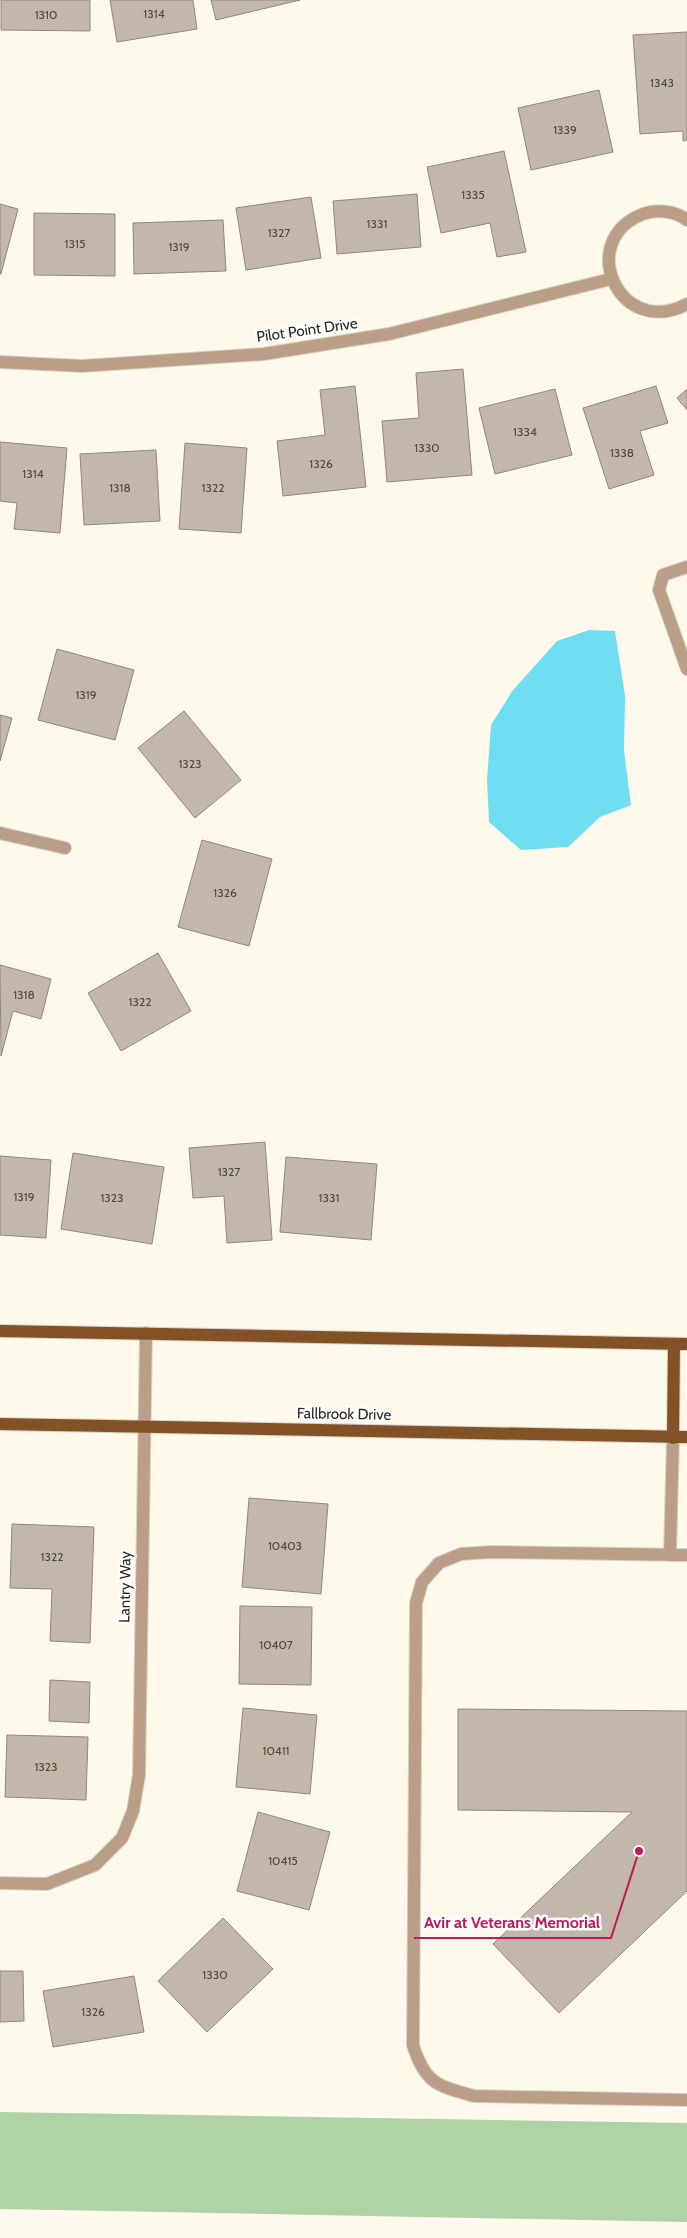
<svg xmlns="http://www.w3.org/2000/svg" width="687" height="2238" viewBox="0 0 687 2238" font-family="Cabin,sans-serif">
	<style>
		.green { fill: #b0d3a5 }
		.water { fill: #6fdef1 }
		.building { fill: #c2b7aa; stroke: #92877a }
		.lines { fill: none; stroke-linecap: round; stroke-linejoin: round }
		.minor-casing { stroke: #d8d3c7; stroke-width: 14 }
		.major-casing { stroke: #d8d3c7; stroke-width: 14 }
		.minor { stroke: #bb9e87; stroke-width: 12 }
		.major { stroke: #825125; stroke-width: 12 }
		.labels { text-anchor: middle; stroke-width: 5; stroke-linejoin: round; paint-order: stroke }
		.number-label { font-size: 12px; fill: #4f4a42 }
		.street-label { font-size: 15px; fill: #292620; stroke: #fff }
		.leader { fill: none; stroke: #c2185b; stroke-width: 2 }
		.callout-dot { fill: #c2185b; stroke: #fff; stroke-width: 2 }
		.callout-label { font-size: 16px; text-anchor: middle; font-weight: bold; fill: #c2185b; stroke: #fff; stroke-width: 5; stroke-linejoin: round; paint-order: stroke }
	</style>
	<rect width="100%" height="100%" fill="#fff9ec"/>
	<path class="green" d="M0 2112 687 2123V2222L0 2209Z"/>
	<path class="water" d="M589 630 615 631 625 696 624 751 631 805 600 817 568 847 521 850 489 822 487 780 491 725 513 690 557 641Z"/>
	<path class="building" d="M1 0H90V31L1 30Z
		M110 0H193L197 29 117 42Z
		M211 0H300L216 20Z
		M687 32V140L683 141V131L640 134 633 35Z
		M599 90 613 152 531 170 518 108Z
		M504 151 526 252 497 257 490 223 441 233 427 167Z
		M417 194 421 247 337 254 333 201Z
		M311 197 321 258 246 270 236 208Z
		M0 204 18 209 1 274H0Z
		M34 213 115 214V276L34 275Z
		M223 220 226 271 134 274 133 223Z
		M463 369 472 475 387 482 382 421 419 418 416 373Z
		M355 386 366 487 283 496 277 441 325 435 320 390Z
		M656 386 668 423 640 431 654 475 609 489 583 408Z
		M555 389 572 455 495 474 479 408Z
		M687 389V410L677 398Z
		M0 442 67 448 60 533 14 529 17 503 0 501Z
		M185 443 247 448 241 533 179 529Z
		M156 450 160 521 84 525 80 454Z
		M57 649 134 670 115 740 38 720Z
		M184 711 241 780 195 818 138 748Z
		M0 715 12 718 0 761Z
		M202 840 272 859 249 946 178 927Z
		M158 953 191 1011 121 1051 88 993Z
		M0 965 51 979 41 1019 13 1011 1 1056Z
		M265 1142 272 1240 227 1243 224 1196 193 1198 189 1148Z
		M73 1153 164 1167 152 1244 61 1229Z
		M0 1156 51 1160 46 1238 0 1235Z
		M286 1157 377 1164 371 1240 280 1232Z
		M249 1498 328 1504 321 1594 242 1587Z
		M12 1524 94 1527 90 1643 50 1641 52 1589 10 1588Z
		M240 1606 312 1607 311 1685 239 1684Z
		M50 1680 90 1682 89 1723 49 1721Z
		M243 1708 317 1715 310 1794 236 1787Z
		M458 1709 687 1711V1891L559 2013 493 1944 632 1812 458 1810Z
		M7 1735 88 1737 86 1800 5 1797Z
		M258 1812 330 1832 309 1910 237 1891Z
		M223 1918 273 1969 207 2032 158 1981Z
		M0 1971H23L24 2021 0 2022Z
		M134 1976 144 2032 53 2047 43 1991Z"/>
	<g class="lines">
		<defs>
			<path id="minor" d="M687 220C676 211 657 209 643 214 575 240 619 340 687 304
				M0 362 82 366 264 354 389 334 611 279
				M687 567 663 575 659 590 687 669
				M0 833 65 848
				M670 1555 673 1438
				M687 1555 491 1552 461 1554 439 1563 422 1582 416 1603 413 2045C425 2084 438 2086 474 2096L687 2100
				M0 1883 47 1884 95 1865 122 1838 133 1811 139 1775 146 1333"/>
			<path id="major" d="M0 1331 687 1344
				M0 1424 687 1437
				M673 1438 674 1344"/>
		</defs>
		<use href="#minor" class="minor-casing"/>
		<use href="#major" class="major-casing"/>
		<use href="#minor" class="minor"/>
		<use href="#major" class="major"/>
	</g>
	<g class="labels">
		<g class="number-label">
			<text x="154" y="18">1314</text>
			<text x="46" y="19">1310</text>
			<text x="662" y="87">1343</text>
			<text x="565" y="134">1339</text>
			<text x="473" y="199">1335</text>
			<text x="377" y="228">1331</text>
			<text x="279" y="237">1327</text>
			<text x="75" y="248">1315</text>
			<text x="179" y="251">1319</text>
			<text x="525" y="436">1334</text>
			<text x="427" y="452">1330</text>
			<text x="622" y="457">1338</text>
			<text x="321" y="468">1326</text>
			<text x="33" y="478">1314</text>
			<text x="120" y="492">1318</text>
			<text x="213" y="492">1322</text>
			<text x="86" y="699">1319</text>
			<text x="190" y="768">1323</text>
			<text x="225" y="897">1326</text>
			<text x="24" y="999">1318</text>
			<text x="140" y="1006">1322</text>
			<text x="229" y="1176">1327</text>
			<text x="24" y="1201">1319</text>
			<text x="112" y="1202">1323</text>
			<text x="329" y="1202">1331</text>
			<text x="285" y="1550">10403</text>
			<text x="52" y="1561">1322</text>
			<text x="276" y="1649">10407</text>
			<text x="276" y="1755">10411</text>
			<text x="46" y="1771">1323</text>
			<text x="283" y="1865">10415</text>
			<text x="215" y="1979">1330</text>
			<text x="93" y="2016">1326</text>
		</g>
		<g class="street-label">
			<text transform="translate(307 330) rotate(-8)" y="5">Pilot Point Drive</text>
			<text transform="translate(344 1414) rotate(1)" y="5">Fallbrook Drive</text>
			<text transform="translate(125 1587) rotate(-89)" y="5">Lantry Way</text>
		</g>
	</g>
	<path class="leader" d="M639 1851L611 1938H414"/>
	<circle class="callout-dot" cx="639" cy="1851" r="5"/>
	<g class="callout-label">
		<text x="512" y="1928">Avir at Veterans Memorial</text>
	</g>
</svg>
